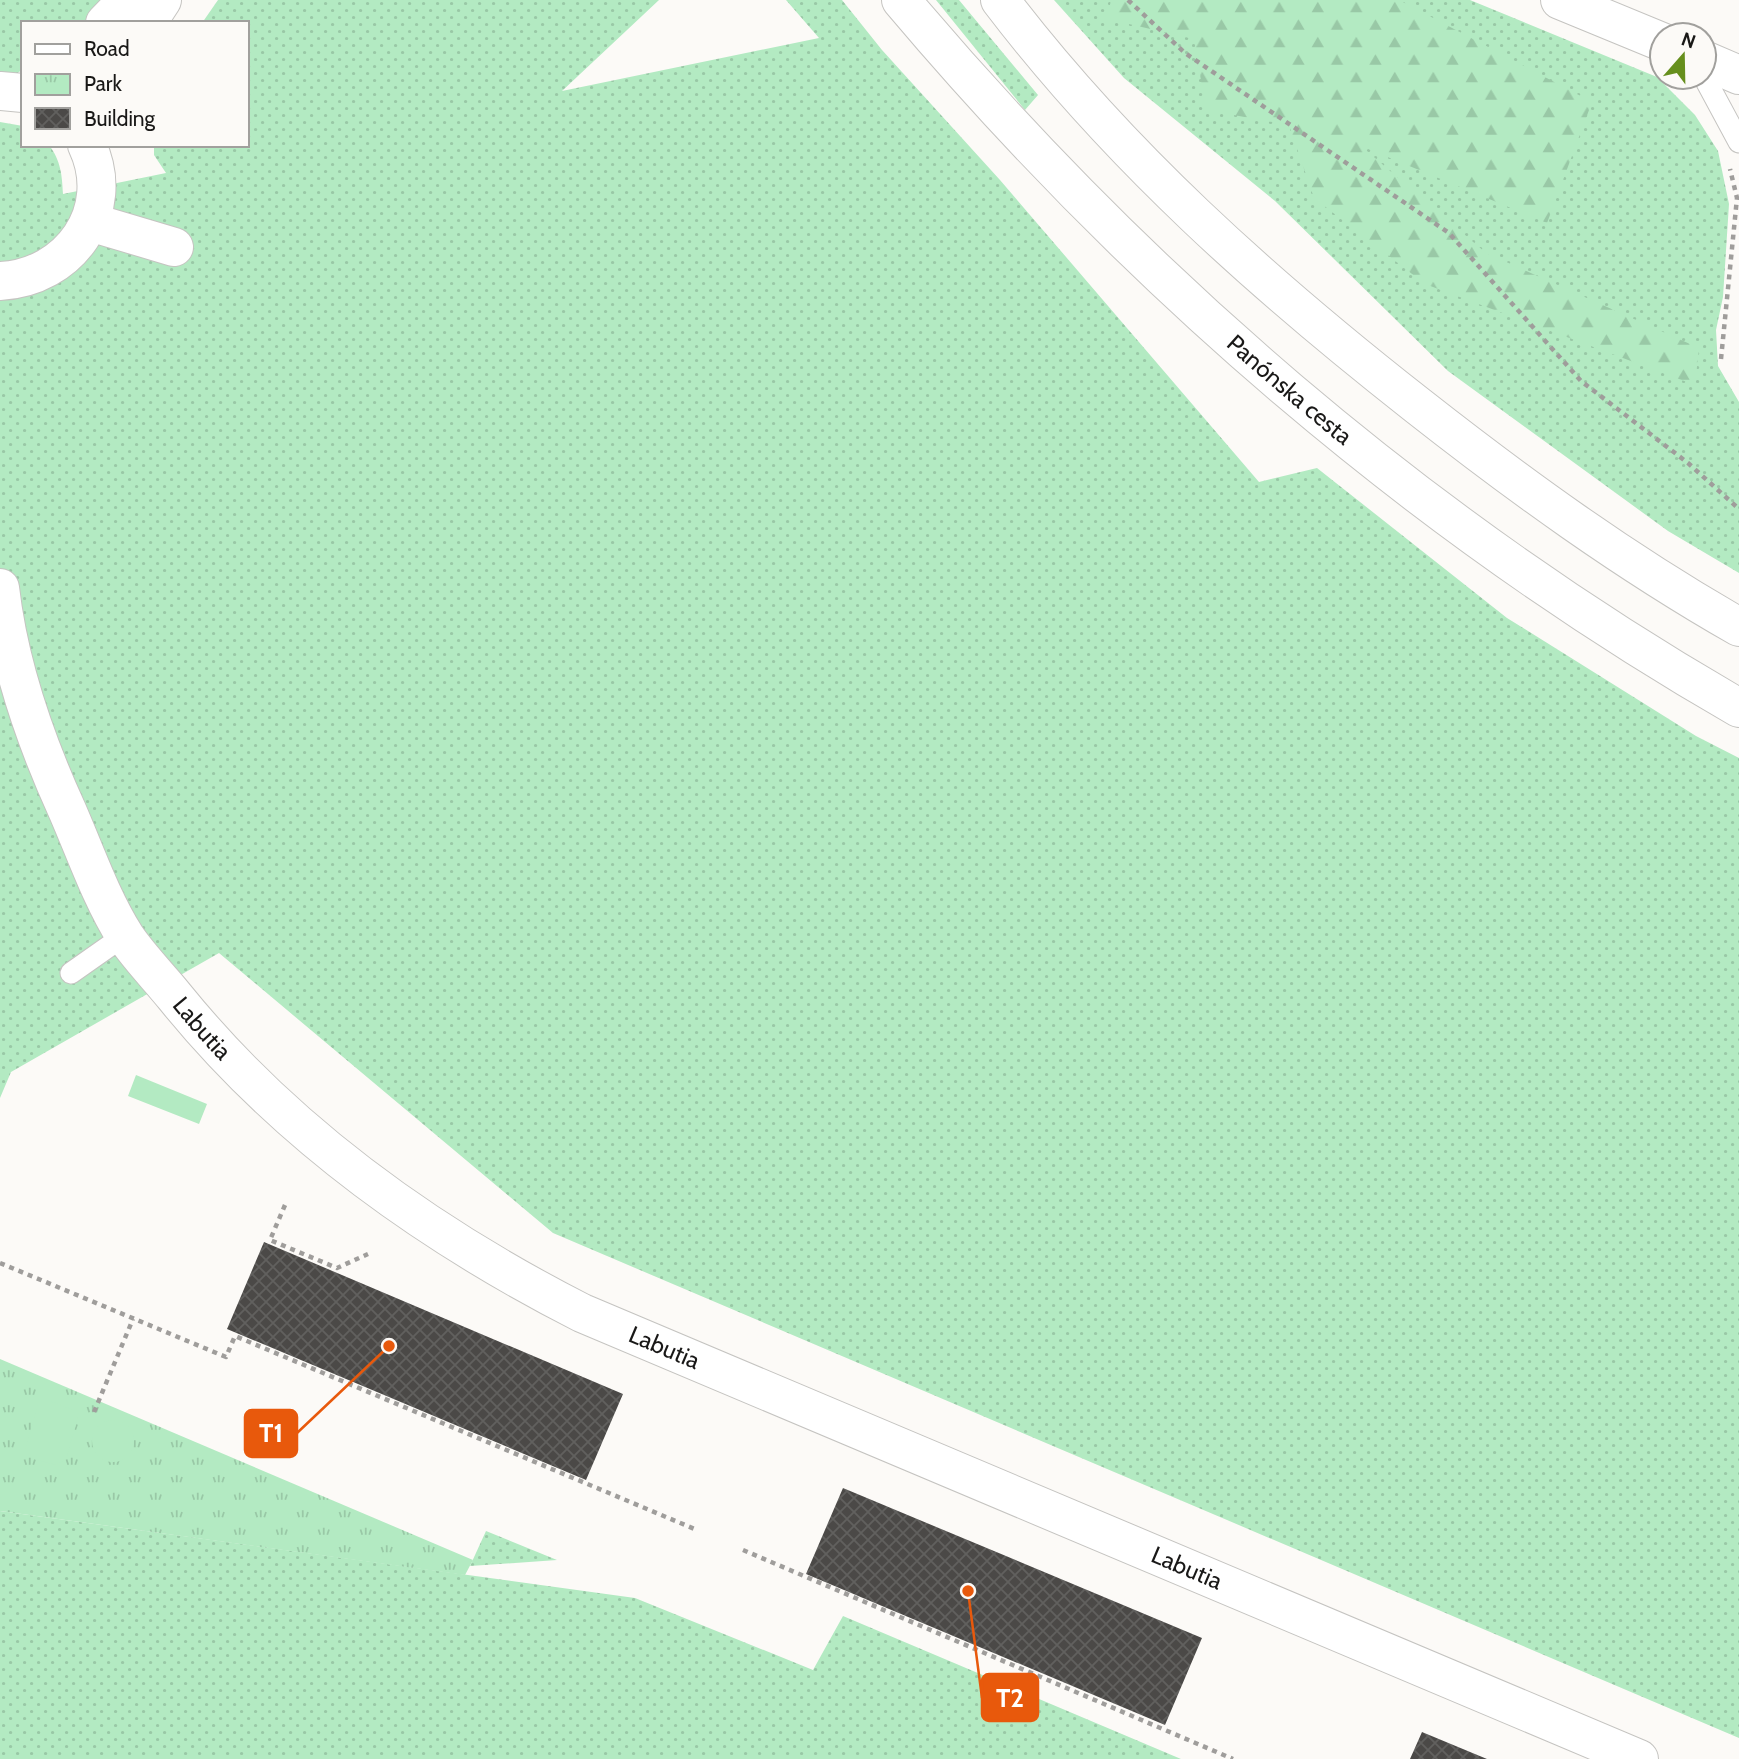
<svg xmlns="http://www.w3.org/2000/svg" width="1739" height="1759" viewBox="0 0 1739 1759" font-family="Cabin,sans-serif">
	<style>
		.grass { fill: url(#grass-dots) }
		.forest { fill: url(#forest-firs) }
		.park { fill: url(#park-tufts) }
		.pitch { fill: #b3eac2 }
		.building { fill: url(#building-cross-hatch) }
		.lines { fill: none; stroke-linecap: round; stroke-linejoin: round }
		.service-casing { stroke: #c5c4c1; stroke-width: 23 }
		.minor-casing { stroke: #c5c4c1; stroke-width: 40 }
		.tertiary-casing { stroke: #c5c4c1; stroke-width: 40 }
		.secondary-casing { stroke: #c5c4c1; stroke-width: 40 }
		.path { stroke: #9f9d9b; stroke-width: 4.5; stroke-dasharray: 5 5; stroke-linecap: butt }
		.service { stroke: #fff; stroke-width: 21 }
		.minor { stroke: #fff; stroke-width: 38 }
		.tertiary { stroke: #fff; stroke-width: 38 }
		.secondary { stroke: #fff; stroke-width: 38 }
		.labels { text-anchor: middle; stroke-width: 7; stroke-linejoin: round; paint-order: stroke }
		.street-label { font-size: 24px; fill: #191817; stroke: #fcfaf7 }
		.leader { fill: none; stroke: #e8590c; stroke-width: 2.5 }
		.callout-dot { fill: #e8590c; stroke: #fcfaf7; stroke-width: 2.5 }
		.callout { fill: #e8590c; stroke: #e8590c; stroke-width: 2.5 }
		.callout-label { font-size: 26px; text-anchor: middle; font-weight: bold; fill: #fff }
	</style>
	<defs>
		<pattern id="grass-dots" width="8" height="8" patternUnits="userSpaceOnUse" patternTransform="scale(1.75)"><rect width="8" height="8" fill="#b3eac2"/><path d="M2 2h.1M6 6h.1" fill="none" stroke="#99c8a6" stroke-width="1.8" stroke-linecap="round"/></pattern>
		<pattern id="forest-firs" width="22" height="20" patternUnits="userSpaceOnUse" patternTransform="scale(1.75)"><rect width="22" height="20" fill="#b3eac2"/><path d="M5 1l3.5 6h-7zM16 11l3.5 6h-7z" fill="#99c8a6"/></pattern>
		<pattern id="park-tufts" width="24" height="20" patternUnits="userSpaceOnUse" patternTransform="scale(1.75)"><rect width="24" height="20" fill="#b3eac2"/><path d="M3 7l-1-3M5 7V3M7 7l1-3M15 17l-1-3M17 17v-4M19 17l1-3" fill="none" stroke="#99c8a6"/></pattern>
		<pattern id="building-cross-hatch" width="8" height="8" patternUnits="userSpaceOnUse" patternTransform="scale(1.75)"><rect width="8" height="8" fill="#4b4947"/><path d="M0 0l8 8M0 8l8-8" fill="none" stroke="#61605e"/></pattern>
	</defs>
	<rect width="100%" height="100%" fill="#fcfaf7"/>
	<path class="grass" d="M0 0H117L86 23H23V69L0 86Z
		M218 0H659L562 91 819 38 786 0H842L882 50 1000 180 1259 482 1317 468 1507 618 1696 736 1739 758V1738L553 1233 219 953 11 1072 0 1098V122L23 126V145H49C61 161 62 175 63 194L166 173 154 155V145H247V23H202Z
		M936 0H959L1038 95 1025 110Z
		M1054 0H1470L1657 77 1695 115 1718 151 1729 204 1723 297 1716 330 1718 366 1739 402V573L1668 531 1448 371 1275 201 1124 78Z
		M0 1511 635 1598 813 1670 843 1616 1181 1759H0Z
		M486 1531 557 1560 470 1566Z"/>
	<path class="forest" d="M1111 0H1399L1592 102 1547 223 1361 146 1486 253 1699 348 1695 385 1425 284 1314 198 1289 125 1206 110 1194 39 1107 19Z"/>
	<path class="park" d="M0 1359 473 1560 465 1575 0 1511Z"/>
	<path class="pitch" d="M136 1075 207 1104 199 1124 128 1096Z
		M50 1401 71 1409 78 1418 66 1459 56 1465 34 1459 25 1450 38 1405Z
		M92 1441a21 21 0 1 1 42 0a21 21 0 1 1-42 0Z"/>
	<path class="building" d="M264 1242 623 1394 586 1480 227 1329Z
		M843 1488 1202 1638 1165 1725 806 1574Z
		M1422 1732 1487 1759H1410Z"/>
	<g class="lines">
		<defs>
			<path id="service" d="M1704 77 1739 142
				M71 973 125 935"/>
			<g id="minor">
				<path d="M105 23 127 0"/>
				<path d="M147 23 162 0"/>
				<path d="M0 91 23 93"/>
				<path d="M90 222 174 247"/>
				<path d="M0 281C69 278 118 211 87 145"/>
				<path id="s1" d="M0 588C9 666 35 740 67 810 85 851 101 898 125 936 139 957 159 977 175 997 285 1133 427 1234 582 1313L1639 1759"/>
			</g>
			<path id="tertiary" d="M1560 0 1662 42
				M1704 60 1739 75"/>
			<g id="secondary">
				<path id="s2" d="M901 0C1138 281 1419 524 1739 708"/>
				<path d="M1000 0C1118 155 1264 285 1417 405 1520 486 1625 562 1739 627"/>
			</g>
		</defs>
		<use href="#service" class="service-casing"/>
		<use href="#minor" class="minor-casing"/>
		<use href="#tertiary" class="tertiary-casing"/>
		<use href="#secondary" class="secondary-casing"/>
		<path class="path" d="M1128 0 1185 53 1449 233 1581 381 1688 463 1739 509
			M1721 359 1737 198 1730 169
			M285 1205 270 1240 337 1268 368 1254
			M0 1263 226 1357 235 1336 697 1530
			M94 1412 133 1319
			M743 1550 1233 1759"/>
		<use href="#service" class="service"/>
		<use href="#minor" class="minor"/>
		<use href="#tertiary" class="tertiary"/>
		<use href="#secondary" class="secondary"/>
	</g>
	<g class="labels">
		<g class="street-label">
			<text dy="8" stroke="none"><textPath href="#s2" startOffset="551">Panónska cesta</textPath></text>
			<text dy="8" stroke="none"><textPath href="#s1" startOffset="492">Labutia</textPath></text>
			<text dy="8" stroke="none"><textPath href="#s1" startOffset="1059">Labutia</textPath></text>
			<text dy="8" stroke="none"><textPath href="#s1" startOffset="1626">Labutia</textPath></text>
		</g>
	</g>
	<path class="leader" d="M389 1346L297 1433M968 1591L982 1698"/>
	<g class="callout-dot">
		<circle cx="389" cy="1346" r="7"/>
		<circle cx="968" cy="1591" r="7"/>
	</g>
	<g class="callout">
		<rect x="245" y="1410" width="52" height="47" rx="7"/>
		<rect x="982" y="1674" width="56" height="47" rx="7"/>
	</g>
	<g class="callout-label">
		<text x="271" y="1442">T1</text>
		<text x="1010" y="1707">T2</text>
	</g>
	<rect x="21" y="21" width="228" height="126" fill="#fcfaf7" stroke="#a1a09d" stroke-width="2"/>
	<rect x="35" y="44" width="35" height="10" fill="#ffffff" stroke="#a1a09d" stroke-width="2"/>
	<text x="84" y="56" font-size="21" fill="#191817">Road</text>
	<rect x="35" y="74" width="35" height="21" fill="url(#park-tufts)" stroke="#a1a09d" stroke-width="2"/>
	<text x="84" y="91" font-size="21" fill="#191817">Park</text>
	<rect x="35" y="108" width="35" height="21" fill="url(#building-cross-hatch)" stroke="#a1a09d" stroke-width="2"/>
	<text x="84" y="126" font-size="21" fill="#191817">Building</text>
	<g transform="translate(1683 56) rotate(20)"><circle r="33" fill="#fcfaf7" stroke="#a1a09d" stroke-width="2"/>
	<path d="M0-5L12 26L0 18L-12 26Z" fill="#668f1d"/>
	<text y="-10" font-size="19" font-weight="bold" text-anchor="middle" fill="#191817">N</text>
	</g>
</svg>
